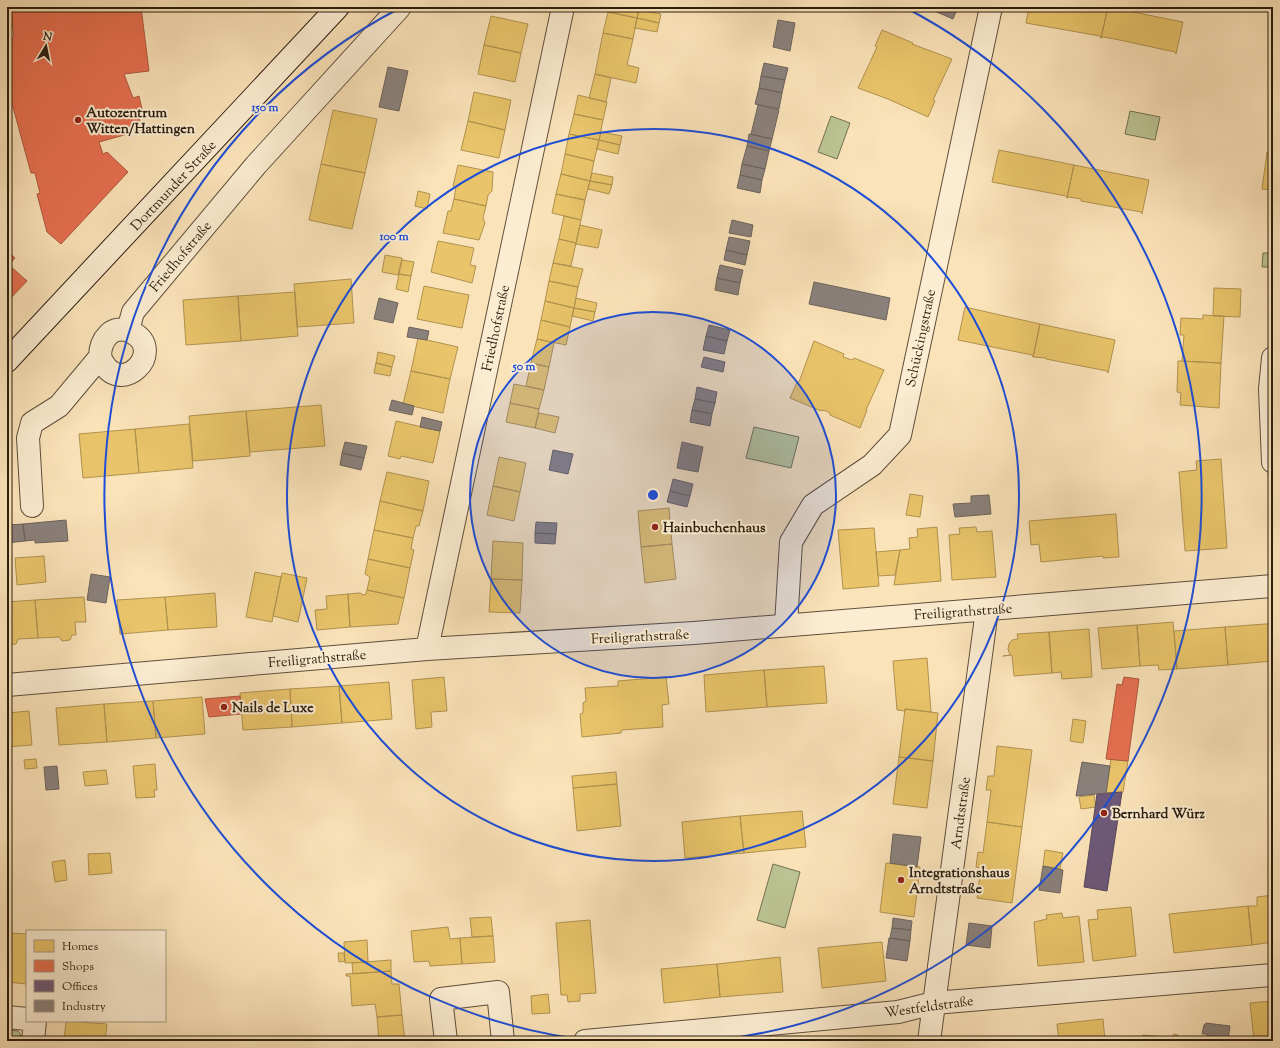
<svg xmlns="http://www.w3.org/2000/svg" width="1280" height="1048" viewBox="0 0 1280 1048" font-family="'Sorts Mill Goudy',serif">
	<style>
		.green { fill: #bbc492; stroke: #727152 }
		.homes { fill: #e9c46a; stroke: #b0924f }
		.shops { fill: #e76f51; stroke: #ae573e }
		.offices { fill: #6d597a; stroke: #59475a }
		.industry { fill: #8a817c; stroke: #6d635c }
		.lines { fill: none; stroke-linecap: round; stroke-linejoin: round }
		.minor-casing { stroke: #5e4f3b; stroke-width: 24 }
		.secondary-casing { stroke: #2a1e11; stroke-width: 24 }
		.minor { stroke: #fcedd2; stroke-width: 22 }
		.secondary { stroke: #fcedd2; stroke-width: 22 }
		.ring { fill: none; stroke: #1d4ed8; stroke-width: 2 }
		.poi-dot { fill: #8f2418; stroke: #fcedd2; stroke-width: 1.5 }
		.labels { text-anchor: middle; stroke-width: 4; stroke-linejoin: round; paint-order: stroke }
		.poi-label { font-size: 14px; font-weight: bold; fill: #2a1e11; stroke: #fcedd2; text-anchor: start }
		.street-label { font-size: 14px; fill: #2a1e11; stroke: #fcedd2 }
		.centre { fill: #1d4ed8; stroke: #fcedd2; stroke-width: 2 }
		.ring-label { font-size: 12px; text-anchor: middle; font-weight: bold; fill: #1d4ed8; stroke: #fcedd2; stroke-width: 4; stroke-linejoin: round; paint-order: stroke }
	</style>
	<rect width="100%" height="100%" fill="#fbe3b9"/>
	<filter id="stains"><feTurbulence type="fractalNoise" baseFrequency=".005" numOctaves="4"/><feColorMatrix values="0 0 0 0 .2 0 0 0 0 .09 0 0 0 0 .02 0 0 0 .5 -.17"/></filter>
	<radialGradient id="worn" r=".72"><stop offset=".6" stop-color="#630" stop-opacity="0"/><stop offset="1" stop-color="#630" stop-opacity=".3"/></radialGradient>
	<path class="green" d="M1130 111 1160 117 1155 140 1125 134Z
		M831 116 850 123 837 159 818 152Z
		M1263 253H1273V267H1262Z
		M754 427 799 437 791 468 746 458Z
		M773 864 800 872 785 928 757 920Z
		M7 1030 18 1031 25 1041H7Z"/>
	<path class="homes" d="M609 7H640L637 18 608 12Z
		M1029 7H1108L1101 38 1100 36 1026 23Z
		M1108 7 1183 22 1176 54 1175 52 1115 39 1103 37 1101 38Z
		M639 10 661 14 659 23 637 18Z
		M608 12 637 18 633 39 603 33Z
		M491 16 528 24 521 53 484 45Z
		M637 18 659 23 657 32 635 28Z
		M882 30 913 43 912 44 952 59 933 100 935 101 928 117 888 99 858 88 877 47 875 46Z
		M603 33 633 39 627 65 639 68 636 83 595 74Z
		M484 45 521 53 515 82 478 74Z
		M595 74 611 78 606 102 589 98Z
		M474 92 511 100 505 130 468 121Z
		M578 95 607 102 603 120 574 114Z
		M333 110 377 119 365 173 321 164Z
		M574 114 603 120 599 140 569 134Z
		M468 121 505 130 499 158 461 150Z
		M601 132 622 136 620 145 599 140Z
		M569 134 599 140 594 161 565 154Z
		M599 140 620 145 618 154 597 149Z
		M999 150 1074 165 1067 198 1066 196 992 182Z
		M1267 152 1273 153V190L1262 189Z
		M565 154 594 161 590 181 561 174Z
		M321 164 365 173 352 229 309 220Z
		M458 165 493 172 492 191 488 195 486 206 454 199 456 187 453 186Z
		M1074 165 1149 180 1142 214 1141 212 1081 201V199L1069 197 1067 198Z
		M592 173 613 177 612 185 590 181Z
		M561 174 590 181 585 200 556 194Z
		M590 181 612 185 609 194 588 189Z
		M418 191 430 194 427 209 415 206Z
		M556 194 585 200 581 220 552 213Z
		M454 199 486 206 483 218 485 223 479 240 443 233 448 211H451Z
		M564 216 581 220 576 243 559 239Z
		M580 225 602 230 598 248 576 244Z
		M559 239 576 243 571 266 553 263Z
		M438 241 474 248 470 265 476 266 472 283 431 272Z
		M385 255 402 258 398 275 382 272Z
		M402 260 414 262 411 276 399 274Z
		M553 263 583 269 578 287 549 281Z
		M399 274 411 276 408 292 396 289Z
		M351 279 354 323 297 327 294 284Z
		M549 281 578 287 574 308 545 301Z
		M424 286 469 295 462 328 417 319Z
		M1214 288 1241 289 1240 317 1213 316Z
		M295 292 298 336 241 341 238 296Z
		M238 296 241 341 186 345 183 300Z
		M576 298 597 303 595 312 574 308Z
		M545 301 574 308 570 327 541 320Z
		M965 307 1040 324 1033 357 1032 355 958 340Z
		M574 308 595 312 593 321 572 316Z
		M1203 315 1224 316 1221 363 1182 361 1184 335H1180L1181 318 1203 319Z
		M541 320 570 327 566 345 537 339Z
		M1040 324 1115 340 1108 373 1107 371 1046 359V358L1033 357Z
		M418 338 458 347 450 379 411 371Z
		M537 339 554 343 549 367 531 363Z
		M814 341 844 354 843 357 852 360 854 358 884 370 866 410H867L860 428 830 415V413L826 411 821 410V411L790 398 797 382H799Z
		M378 352 395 356 392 367 376 363Z
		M1178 361 1221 363 1219 408 1180 405 1181 393 1177 392Z
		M376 363 392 367 390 376 374 373Z
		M531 363 549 367 544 390 526 386Z
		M411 371 450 379 443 413 403 404Z
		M514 384 544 390 539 409 510 403Z
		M510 403 539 409 535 428 506 422Z
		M321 405 325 446 250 452 246 411Z
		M246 411 250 456 193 461 189 416Z
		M539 413 559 417 555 433 535 428Z
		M396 421 440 431 433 463 401 456 400 459 388 456Z
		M189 424 193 468 139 473 135 429Z
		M135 429 139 473 83 478 79 434Z
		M499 457 526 463 520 492 493 486Z
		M1221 459 1227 548 1185 551 1179 472 1197 470 1196 461Z
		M387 472 429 481 423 511 380 501Z
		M493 486 520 492 514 521 487 515Z
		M910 494 923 496 920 517 906 515Z
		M380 501 423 511 419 526H416L413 538 374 530Z
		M669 508 672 544 641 547 638 511Z
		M1116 514 1119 557 1103 558V556L1041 562 1039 544 1031 545 1029 521Z
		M937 527 941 581 894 585 900 550 910 549 909 538 918 537 917 529Z
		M976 527 977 532 992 531 996 577 952 580 949 535 960 534 959 528Z
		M874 528 879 586 843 589 838 530Z
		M374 530 413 538 411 549 414 550 410 568 368 559Z
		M493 541 523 543 522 580 491 579Z
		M672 544 676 579 645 583 641 547Z
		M900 550 895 575 878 576 876 552Z
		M44 556 46 582 17 585 15 558Z
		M368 559 410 568 404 598 367 590 370 577 365 574Z
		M255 572 281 577 272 622 246 617Z
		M282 573 307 578 298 622 273 616Z
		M491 579 522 580 520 613 489 612Z
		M367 590 404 598 398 624 350 627 348 594 360 593 363 595 366 594Z
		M215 593 217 627 168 630 165 597Z
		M348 594 350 627 317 630 315 610 327 609 326 596Z
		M84 597 86 622H75L76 635H72L70 640 62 641 59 637 38 638 35 600Z
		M165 597 168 630 120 634 117 600Z
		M35 600 38 638 18 639 16 644 8 645 7 602Z
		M1173 622 1177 669 1159 670 1158 665 1140 666 1137 625Z
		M1265 624H1273V661L1228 665 1225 627Z
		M1137 625 1140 666 1102 669 1098 628Z
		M1225 627 1228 665 1177 669 1174 631Z
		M1089 629 1092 677 1062 679 1061 672 1052 673 1049 632Z
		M1049 632 1052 673 1014 676 1012 655 1003 656 1010 655 1008 649 1009 644 1012 640 1018 639 1017 634Z
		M927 658 931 712 905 709V711L897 710 893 661Z
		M824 666 827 703 767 707 764 670Z
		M764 670 767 707 706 712 704 675Z
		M444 677 447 711 431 712 432 727 416 729 412 680Z
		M666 677 669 704 662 705 663 727 622 730 621 733 582 737 580 714 583 713V703L586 701 585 688 618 686V681Z
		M389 682 392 719 342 723 339 686Z
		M339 686 342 723 292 727 290 689Z
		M290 689 292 727 243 730 240 693Z
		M202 697 205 734 156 738 153 701Z
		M153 701 156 738 107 742 104 704Z
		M104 704 107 742 59 745 56 708Z
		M905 709 938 713 933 761 899 757Z
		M29 711 32 745 7 747V713Z
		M1073 719 1086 721 1083 743 1070 741Z
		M997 746 1032 750 1022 827 987 822 991 790H986L988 776H994Z
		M899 757 933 761 927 808 893 804Z
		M36 759 37 768 25 769 24 760Z
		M1111 759 1128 761 1123 792 1106 793Z
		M155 764 157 790H154L155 797 136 798 133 766Z
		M106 770 108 784 85 786 83 772Z
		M616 772 617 784 573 788 572 776Z
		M617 784 621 826 577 831 573 788Z
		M1094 795 1096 807 1081 809 1079 797Z
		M802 811 806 847 744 853 740 816Z
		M740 816 744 853 685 858 682 822Z
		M987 822 1022 827 1012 903 977 898 981 868 976 867 978 852 983 853Z
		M1045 850 1063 853 1060 869 1043 866Z
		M110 853 112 873 89 875 88 854Z
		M65 860 67 880 55 882 52 862Z
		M886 863 920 867 914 917 880 912Z
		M1273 895V942L1252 945 1248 906H1257V897Z
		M1248 906 1252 945 1174 953 1169 914Z
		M1131 907 1136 956 1093 961 1088 920 1098 919 1097 910Z
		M1062 913 1063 918 1079 916 1084 962 1038 966 1034 922 1047 919 1046 915Z
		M491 917 493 936 472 937 470 918Z
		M590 920 596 993 580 994V1001L568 1002 567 995H561L556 923Z
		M448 927 450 939 460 938 462 964 430 966 429 961 414 962 411 931Z
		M9 933 27 934 26 984 7 982Z
		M493 936 495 962 462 964 460 938Z
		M367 940 368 962 345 963 344 942Z
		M882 942 886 981 822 988 818 948Z
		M338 953H344L345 961 339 962Z
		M780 957 783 992 720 997 717 964Z
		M391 960V971L353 974 352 963Z
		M717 964 720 997 664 1003 661 969Z
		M391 971 392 984H399L402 1015 377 1017 375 1004 352 1006 350 976H346V974Z
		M548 994 550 1013 532 1014 531 996Z
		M1273 1001V1039L1254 1041 1250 1003Z
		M402 1015 405 1041H374H379L377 1017Z
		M1103 1019 1105 1041H1059L1057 1024Z
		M66 1021 107 1024 105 1041H64Z
		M1174 1034 1178 1035 1180 1041H1169L1170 1038Z
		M1143 1035 1164 1037 1165 1041H1142Z
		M1192 1036 1196 1041H1186L1188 1038Z"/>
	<path class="shops" d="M10 7H141L149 71 124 74 133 98 139 96 142 109 137 111 142 130 99 142 103 154 107 152 128 172 61 244 47 232 37 194 40 193 35 173H31L7 85V39L14 37Z
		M7 250 15 258 9 265 27 281 7 302Z
		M1124 677 1139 679 1128 761 1106 759 1117 684 1122 685Z
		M240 696 241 714 209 717 205 699Z"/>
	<path class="offices" d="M1122 792 1107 891 1084 887 1097 794Z"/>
	<path class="industry" d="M925 7H958L953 19Z
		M778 20 795 23 790 51 773 47Z
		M764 63 788 68 785 80 761 76Z
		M388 67 408 71 399 111 379 107Z
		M761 76 785 80 782 93 759 88Z
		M759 88 782 93 779 109 755 104Z
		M758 105 779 110 772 139 751 134Z
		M749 134 772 139 769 151 747 146Z
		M747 146 769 151 765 169 742 164Z
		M742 164 765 169 762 180 740 175Z
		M740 175 762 180 760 193 737 188Z
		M732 220 753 225 751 237 729 233Z
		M729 237 750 241 747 255 726 250Z
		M726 250 747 255 745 265 724 260Z
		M720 265 743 270 740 283 717 278Z
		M717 278 740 283 738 295 715 290Z
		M814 282 890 298 886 320 809 304Z
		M379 298 398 303 393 323 374 319Z
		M709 325 730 330 727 341 706 336Z
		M409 327 429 331 427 340 407 337Z
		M706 336 727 341 724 354 703 350Z
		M704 357 725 362 723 372 701 367Z
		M697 387 717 392 715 403 695 399Z
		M695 399 715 403 712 414 692 410Z
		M392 400 414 406 412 415 389 410Z
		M692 410 712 414 710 426 690 422Z
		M422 417 442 422 440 431 420 427Z
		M345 442 367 446 364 458 342 453Z
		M682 442 703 447 698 472 677 468Z
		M553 450 573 454 568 474 549 470Z
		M342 453 364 458 361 470 340 465Z
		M673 479 693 484 690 496 670 491Z
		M670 491 690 496 687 507 667 502Z
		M989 495 991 514 955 517 953 504 971 503V496Z
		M66 520 68 541 35 543V540L25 541 23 524Z
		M536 522 557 523 556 534 535 533Z
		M23 524 25 541 7 543V525Z
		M535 533 556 534 555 544 535 543Z
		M91 574 110 577 106 603 87 600Z
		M1082 762 1110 766 1106 793 1076 796Z
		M57 766 59 789 46 790 44 767Z
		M893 834 921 837 917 867 890 863Z
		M1043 866 1063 870 1060 893 1039 890Z
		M893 918 912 921 911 930 892 928Z
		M969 923 992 926 990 948 966 945Z
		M892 928 911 930 910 941 890 938Z
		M889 938 910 941 907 961 886 958Z
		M1206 1023 1230 1026 1228 1041H1207V1034H1202L1204 1025Z"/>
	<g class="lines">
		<defs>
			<path id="minor" d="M128 330 133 312 256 165 400 7
				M1273 358 1270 389 1273 462
				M32 506 28 438 32 423 59 406 100 357C100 340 112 323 131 332 169 350 119 402 100 357
				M786 625 791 542 813 505 872 465 900 435 991 7
				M427 649 563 7
				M7 685 427 649 694 633 1273 586
				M7 1017 27 1019
				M33 1041 35 1021
				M446 1041 441 999 498 992 503 1041
				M585 1041 898 1012 934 1003 1273 975
				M929 1041 987 610"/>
			<path id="secondary" d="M7 361 338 7"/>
		</defs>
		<use href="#minor" class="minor-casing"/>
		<use href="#secondary" class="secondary-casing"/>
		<use href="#minor" class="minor"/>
		<use href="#secondary" class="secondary"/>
	</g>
	<circle cx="653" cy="495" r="183" fill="#1d4ed8" fill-opacity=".12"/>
	<g class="ring">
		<circle cx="653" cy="495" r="183"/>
		<circle cx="653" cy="495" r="366"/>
		<path d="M596 1041A549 549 0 0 1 400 8M906 8A549 549 0 0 1 710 1041"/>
	</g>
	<g class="poi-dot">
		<circle cx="78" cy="120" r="4"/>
		<circle cx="655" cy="527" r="4"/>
		<circle cx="224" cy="707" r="4"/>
		<circle cx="1104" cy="813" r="4"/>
		<circle cx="901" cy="880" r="4"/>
	</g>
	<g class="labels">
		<g class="poi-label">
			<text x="86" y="117">Autozentrum<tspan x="86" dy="16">Witten/Hattingen</tspan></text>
			<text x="663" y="532">Hainbuchenhaus</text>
			<text x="232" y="712">Nails de Luxe</text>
			<text x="1112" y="818">Bernhard Würz</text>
			<text x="909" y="877">Integrationshaus<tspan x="909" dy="16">Arndtstraße</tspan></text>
		</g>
		<g class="street-label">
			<text transform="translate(173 185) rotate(-47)" y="5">Dortmunder Straße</text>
			<text transform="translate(180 256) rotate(-50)" y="5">Friedhofstraße</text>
			<text transform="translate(495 328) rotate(-78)" y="5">Friedhofstraße</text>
			<text transform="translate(920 338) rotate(-78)" y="5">Schückingstraße</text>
			<text transform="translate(963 611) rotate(-4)" y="5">Freiligrathstraße</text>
			<text transform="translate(640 636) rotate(-3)" y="5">Freiligrathstraße</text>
			<text transform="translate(317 658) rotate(-5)" y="5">Freiligrathstraße</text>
			<text transform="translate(960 813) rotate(-82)" y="5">Arndtstraße</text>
			<text transform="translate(929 1006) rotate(-8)" y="5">Westfeldstraße</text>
		</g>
	</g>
	<circle cx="653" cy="495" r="6" class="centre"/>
	<g class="ring-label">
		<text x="265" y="111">150 m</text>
		<text x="394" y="240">100 m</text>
		<text x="524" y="370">50 m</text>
	</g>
	<rect width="1280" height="1048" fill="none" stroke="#fbe3b9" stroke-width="24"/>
	<rect x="8" y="8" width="1264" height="1032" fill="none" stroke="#2a1e11" stroke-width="2"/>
	<rect x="12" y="12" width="1256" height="1024" fill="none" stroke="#2a1e11"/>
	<rect x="26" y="930" width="140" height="92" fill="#fcedd2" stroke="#a89a85"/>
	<rect x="34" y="940" width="20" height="12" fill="#e9c46a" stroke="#a89a85"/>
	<text x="62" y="950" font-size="12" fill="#2a1e11">Homes</text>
	<rect x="34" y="960" width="20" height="12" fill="#e76f51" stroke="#a89a85"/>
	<text x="62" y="970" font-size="12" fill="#2a1e11">Shops</text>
	<rect x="34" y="980" width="20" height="12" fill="#6d597a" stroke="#a89a85"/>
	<text x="62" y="990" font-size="12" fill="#2a1e11">Offices</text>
	<rect x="34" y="1000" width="20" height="12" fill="#8a817c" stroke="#a89a85"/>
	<text x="62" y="1010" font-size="12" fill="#2a1e11">Industry</text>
	<g transform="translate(46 46) rotate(10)" stroke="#fcedd2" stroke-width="3" paint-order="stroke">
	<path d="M0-3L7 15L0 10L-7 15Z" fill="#2a1e11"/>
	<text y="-6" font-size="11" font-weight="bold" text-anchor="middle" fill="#2a1e11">N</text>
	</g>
	<rect width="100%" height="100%" filter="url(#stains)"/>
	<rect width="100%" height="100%" fill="url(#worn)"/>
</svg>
